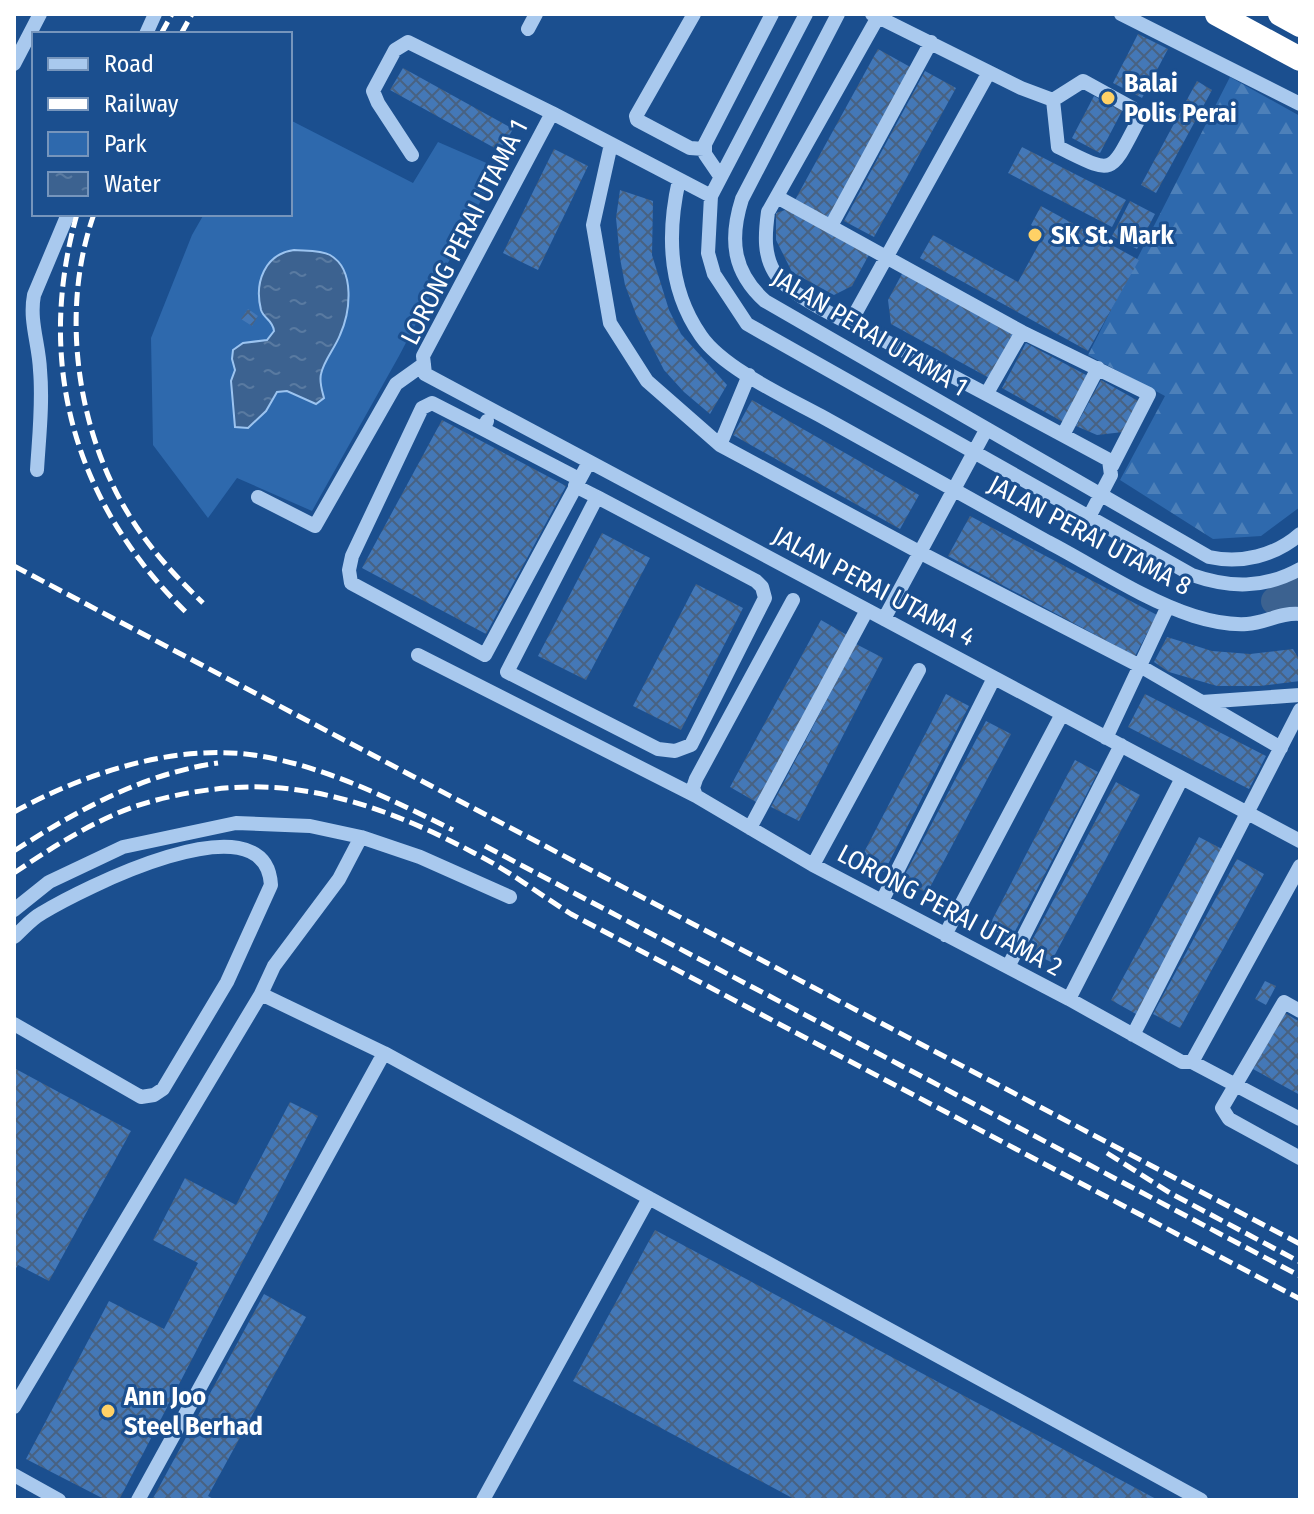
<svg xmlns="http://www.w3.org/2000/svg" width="1314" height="1514" viewBox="0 0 1314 1514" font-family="'Fira Sans Condensed',sans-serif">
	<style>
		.green { fill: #2e69ad }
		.forest { fill: url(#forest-firs) }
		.water { fill: url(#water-ripples); stroke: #9cc4f0; stroke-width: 2 }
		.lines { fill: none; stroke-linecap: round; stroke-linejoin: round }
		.river { stroke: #3c6290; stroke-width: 28 }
		.building { fill: url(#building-cross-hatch) }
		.minor { stroke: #a9c9ee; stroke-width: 14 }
		.highway { stroke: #fff; stroke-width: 24 }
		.rail { stroke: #fff; stroke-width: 5; stroke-dasharray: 14 6; stroke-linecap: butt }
		.poi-dot { fill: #ffd166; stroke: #1b4f8f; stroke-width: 3 }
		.labels { text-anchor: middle; stroke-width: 6; stroke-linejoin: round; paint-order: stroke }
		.poi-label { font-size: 26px; font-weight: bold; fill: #fff; stroke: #1b4f8f; text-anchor: start }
		.street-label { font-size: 26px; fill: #fff; stroke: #1b4f8f }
	</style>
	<defs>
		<pattern id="forest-firs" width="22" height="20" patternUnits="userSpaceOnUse" patternTransform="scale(2)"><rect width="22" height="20" fill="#2e69ad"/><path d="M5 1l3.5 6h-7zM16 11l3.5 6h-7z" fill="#4d80b9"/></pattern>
		<pattern id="water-ripples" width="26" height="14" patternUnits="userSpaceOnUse" patternTransform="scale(2)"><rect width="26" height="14" fill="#3c6290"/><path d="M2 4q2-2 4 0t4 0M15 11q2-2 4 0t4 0" fill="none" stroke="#597aa1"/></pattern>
		<pattern id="building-cross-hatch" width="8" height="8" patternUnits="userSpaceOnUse" patternTransform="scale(2)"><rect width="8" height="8" fill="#4478b7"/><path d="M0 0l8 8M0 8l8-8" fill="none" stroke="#486282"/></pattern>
	</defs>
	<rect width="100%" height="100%" fill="#1b4f8f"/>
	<path class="green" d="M290 120 413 183 438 142 498 168 399 356 312 511 237 478 208 518 153 445 151 338 192 235 204 214H290Z"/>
	<path class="forest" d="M1230 77 1300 116V507L1261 536 1213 539 1120 480 1165 396 1088 355Z"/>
	<path class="water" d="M294 250C305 251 321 250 330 255 356 270 350 313 340 335 335 348 324 360 321 374 319 382 322 390 324 398L316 404 287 391 277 392 266 411 248 428 235 427 231 381 235 370 232 359 233 350 243 343 267 340 274 331C273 320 264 319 261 310 254 282 265 254 294 250Z"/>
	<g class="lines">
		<path class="river" d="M1275 601 1300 591"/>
	</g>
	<path class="building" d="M1138 34 1168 49 1142 98 1113 83Z
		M878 49 912 68 829 219 795 200Z
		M403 68 513 129 500 151 390 90Z
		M925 71 956 88 874 237 844 221Z
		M1197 81 1212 90 1156 193 1141 185Z
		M1094 96 1122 111 1100 153 1072 138Z
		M1022 147 1126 200 1112 227 1008 173Z
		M554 149 588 166 538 270 503 253Z
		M620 190 653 201 652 255 669 310 681 334 727 385 710 414 684 392 664 370 637 317 625 285 620 258 616 218Z
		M1130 201 1155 214 1137 249 1112 236Z
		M1041 206 1139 260 1088 351 920 258 933 235 1018 282 1045 233 1031 225Z
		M788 209 871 251 852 286 834 295 792 272 776 240V213Z
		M903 272 1016 333 991 379 891 324 888 300Z
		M248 309 258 316 252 326 241 319Z
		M1026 343 1088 376 1063 422 1002 388Z
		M1101 380 1140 402 1123 432 1097 435 1076 426Z
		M752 400 919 495 900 529 733 435Z
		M442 420 566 486 486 634 362 568Z
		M970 516 1157 615 1135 656 948 556Z
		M602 533 650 558 586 680 538 656Z
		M696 584 743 608 681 730 633 706Z
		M821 620 847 635 756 802 730 787Z
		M1167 637 1212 651 1250 654 1293 649 1300 661V681L1260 686H1217L1169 672 1154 662Z
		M856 644 883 658 799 821 771 807Z
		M946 694 969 706 884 872 860 860Z
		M1145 694 1266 756 1249 789 1128 727Z
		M986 721 1011 734 927 893 902 880Z
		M1075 760 1098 772 1011 939 988 928Z
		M1116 782 1140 795 1051 962 1027 950Z
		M1199 837 1224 850 1136 1014 1111 1000Z
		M1237 859 1264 874 1180 1028 1153 1014Z
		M1265 981 1276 986 1266 1005 1255 999Z
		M1285 1013 1300 1022V1095L1253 1069Z
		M14 1068 131 1131 49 1281 18 1265 14 1271Z
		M290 1102 318 1116 119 1500H106L26 1459 109 1301 164 1329 198 1263 153 1240 185 1178 236 1205Z
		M655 1230 1158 1500H796L573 1381Z
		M264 1294 306 1317 208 1496 215 1500H152Z"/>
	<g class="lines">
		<path class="minor" d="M694 14 636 116 637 120 690 148 704 149
			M806 14 711 196 708 253 714 274 747 324 1192 575C1229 588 1264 589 1300 569
			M838 14 742 199C729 240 733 272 765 301L1209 557C1241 564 1275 556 1300 534
			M872 14 1021 88 1053 100
			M1121 14 1300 104
			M878 17 768 212C765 234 763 257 777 276 794 299 860 328 887 342 961 380 1035 420 1109 460L1111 475 1089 517
			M528 29 536 14
			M146 34 155 14
			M14 64 40 14
			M1083 81 1132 108 1138 121C1109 177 1114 174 1058 147L1053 100Z
			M552 113 423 356 425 374 1300 841
			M611 144 593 225 610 323 647 381 720 445 921 553 1140 666 1281 748
			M412 155 378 103 373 91 395 50 408 42 552 113 711 196
			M720 176 705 154V144L772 14
			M679 180C667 233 668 289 701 336 723 368 786 397 821 416 896 458 972 500 1048 542 1094 566 1144 600 1194 616 1210 621 1230 625 1247 624 1265 623 1281 612 1300 614
			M777 197 1022 332 1149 394 1112 466
			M831 226 931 42
			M850 323 989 72
			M987 393 1022 332
			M487 421 483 429 579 479
			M483 429 432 403 422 408 352 556 349 570 351 583 485 655 589 462
			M1063 435 1098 368
			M720 445 749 375
			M37 470C39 437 43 403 40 370 39 344 29 321 34 295L68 214
			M575 486 597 497 756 581 762 587 765 598 691 745 675 751 658 749 507 672 597 497
			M258 497 315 526 396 384 424 364
			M793 600 696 779 693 788 696 796 813 865 1069 999 1182 1062H1192L1300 1119
			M884 619 986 430
			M418 655 696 796
			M1202 702 1300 695
			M1106 738 1168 606
			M750 828 867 610
			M361 837 339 879 274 966 261 994 384 1053 1201 1500
			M813 865 919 670
			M882 901 994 678
			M14 910 49 882 123 847 236 823 310 826 361 837 420 857 510 897
			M945 935 1062 714
			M14 937C23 929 31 919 42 913 78 891 266 794 271 885L227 982 163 1089 154 1095 141 1097 14 1024
			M1008 967 1121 745
			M1069 999 1182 778
			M1300 1011 1284 1002 1222 1108 1229 1119 1300 1158
			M1133 1035 1300 710
			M1192 1062 1300 866
			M14 1407 261 994
			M14 1475 59 1500
			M138 1500 384 1053
			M483 1500 649 1198"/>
		<path class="highway" d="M1217 14 1300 59
			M1280 14 1300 25"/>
		<path class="rail" d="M161 34 172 14
			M181 34 192 14
			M77 214C34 366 76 507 189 615
			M94 214C60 309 76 429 129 515 149 548 175 576 203 603
			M14 566 1300 1244
			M14 812C85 773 177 742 260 756 327 767 392 800 453 830
			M485 846 1300 1276
			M14 851C78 810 142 774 218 763
			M14 873C51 848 93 821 136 806 186 790 245 782 298 790 358 798 420 824 474 853 508 870 539 894 571 914L1300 1299
			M1107 1153 1170 1193 1300 1262"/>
	</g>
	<g class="poi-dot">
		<circle cx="1108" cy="98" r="8"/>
		<circle cx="1035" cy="235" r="8"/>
		<circle cx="108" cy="1411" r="8"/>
	</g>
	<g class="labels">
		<g class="poi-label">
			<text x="1124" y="92">Balai<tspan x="1124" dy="30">Polis Perai</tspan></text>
			<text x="1051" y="244">SK St. Mark</text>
			<text x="124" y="1405">Ann Joo<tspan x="124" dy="30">Steel Berhad</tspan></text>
		</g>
		<g class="street-label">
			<text transform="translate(464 232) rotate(-63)" y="9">LORONG PERAI UTAMA 1</text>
			<text transform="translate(870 332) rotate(31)" y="9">JALAN PERAI UTAMA 1</text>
			<text transform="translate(1090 535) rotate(28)" y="9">JALAN PERAI UTAMA 8</text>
			<text transform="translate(874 586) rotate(28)" y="9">JALAN PERAI UTAMA 4</text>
			<text transform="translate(950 910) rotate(28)" y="9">LORONG PERAI UTAMA 2</text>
		</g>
	</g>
	<rect width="1314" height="1514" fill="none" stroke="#ffffff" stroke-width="32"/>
	<rect x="32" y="32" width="260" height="184" fill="#1b4f8f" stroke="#7695bc" stroke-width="2"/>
	<rect x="48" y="58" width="40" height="12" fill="#a9c9ee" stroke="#7695bc" stroke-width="2"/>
	<text x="104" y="72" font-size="24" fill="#ffffff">Road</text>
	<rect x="48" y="98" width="40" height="12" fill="#ffffff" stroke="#7695bc" stroke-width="2"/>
	<text x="104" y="112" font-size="24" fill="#ffffff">Railway</text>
	<rect x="48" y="132" width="40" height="24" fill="#2e69ad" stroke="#7695bc" stroke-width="2"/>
	<text x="104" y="152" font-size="24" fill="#ffffff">Park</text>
	<rect x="48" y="172" width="40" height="24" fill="url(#water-ripples)" stroke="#7695bc" stroke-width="2"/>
	<text x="104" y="192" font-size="24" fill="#ffffff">Water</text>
</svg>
